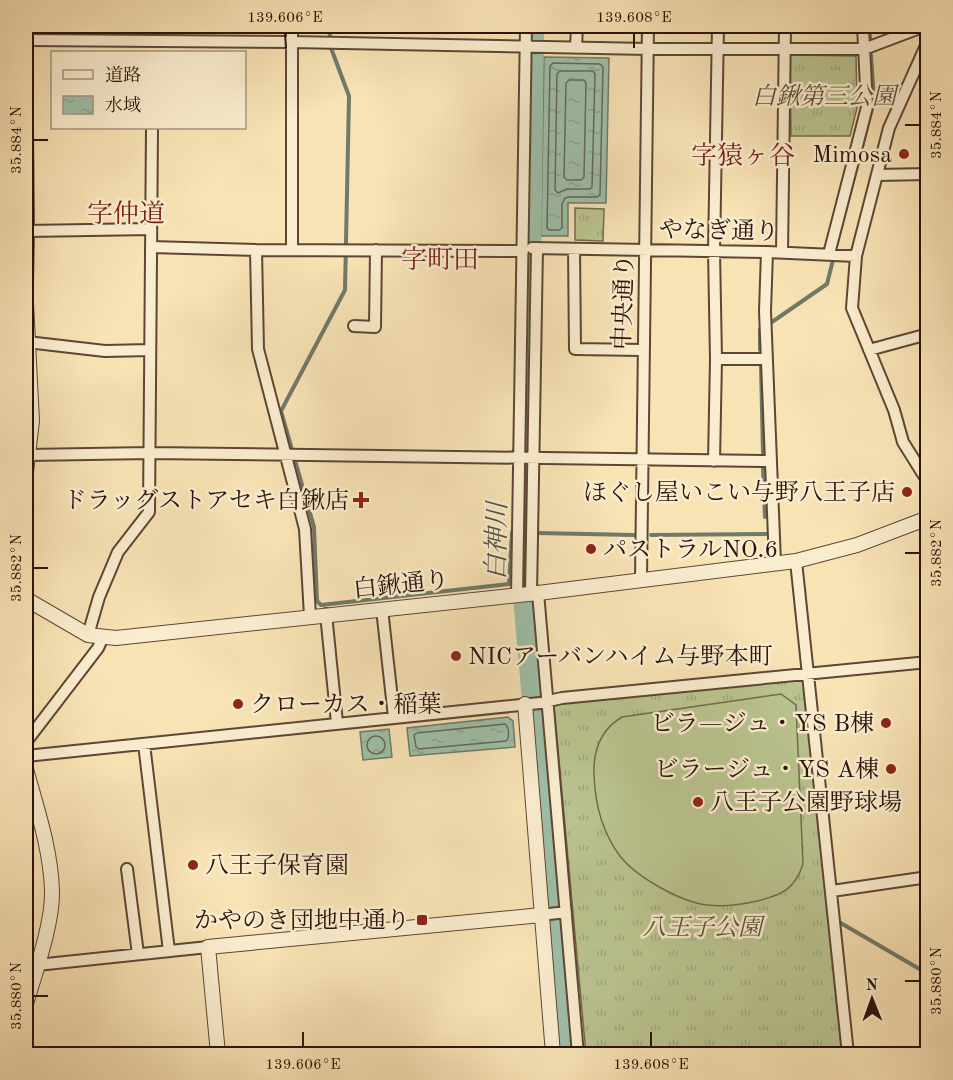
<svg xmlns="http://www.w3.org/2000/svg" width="953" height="1080" viewBox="0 0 953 1080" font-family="'Old Standard TT','Noto Serif JP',serif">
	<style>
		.grass { fill: url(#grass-tufts); stroke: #726b4c; stroke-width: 1.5 }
		.pitch { fill: #bac490; stroke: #726b4c; stroke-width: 1.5 }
		.water { fill: url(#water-ripples); stroke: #707a69; stroke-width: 1.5 }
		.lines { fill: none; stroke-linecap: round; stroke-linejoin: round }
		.shore { stroke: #646859; stroke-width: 1.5 }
		.stream { stroke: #707a69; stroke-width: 4 }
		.river { stroke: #9ebfa9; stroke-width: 22 }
		.minor-casing { stroke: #5e4634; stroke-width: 14 }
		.tertiary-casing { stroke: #5e4634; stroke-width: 16 }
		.minor { stroke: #faedcf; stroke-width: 10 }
		.tertiary { stroke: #faedcf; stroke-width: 14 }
		.ticks { fill: none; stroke: #2a1209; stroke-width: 2 }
		.poi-dot { fill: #8f2418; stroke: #faedcf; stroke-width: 2 }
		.labels { text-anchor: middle; stroke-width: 5; stroke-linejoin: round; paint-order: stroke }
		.park-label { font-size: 24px; font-style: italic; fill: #5c5038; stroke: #faedcf }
		.poi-label { font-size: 24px; fill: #2a1209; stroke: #faedcf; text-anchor: end }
		.street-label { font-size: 24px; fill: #2a1209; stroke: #faedcf }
		.neighbourhood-label { font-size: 26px; fill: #7a1f14; stroke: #faedcf }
		.water-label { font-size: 26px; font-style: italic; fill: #534f41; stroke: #faedcf }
		.neatline { fill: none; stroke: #2a1209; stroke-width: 2 }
		.ticks-label { font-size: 15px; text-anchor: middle; fill: #2a1209 }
	</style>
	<defs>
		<pattern id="grass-tufts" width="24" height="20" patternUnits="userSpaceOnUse" patternTransform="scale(1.5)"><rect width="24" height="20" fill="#bac490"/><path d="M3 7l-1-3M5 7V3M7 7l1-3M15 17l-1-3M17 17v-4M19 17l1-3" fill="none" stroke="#a0a77b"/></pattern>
		<pattern id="water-ripples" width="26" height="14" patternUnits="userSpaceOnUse" patternTransform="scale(1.5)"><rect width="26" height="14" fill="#9ebfa9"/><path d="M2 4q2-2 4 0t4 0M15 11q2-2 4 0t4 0" fill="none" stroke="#88a390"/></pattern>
	</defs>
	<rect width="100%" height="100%" fill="#f8e3b5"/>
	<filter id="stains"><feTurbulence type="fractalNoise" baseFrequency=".00333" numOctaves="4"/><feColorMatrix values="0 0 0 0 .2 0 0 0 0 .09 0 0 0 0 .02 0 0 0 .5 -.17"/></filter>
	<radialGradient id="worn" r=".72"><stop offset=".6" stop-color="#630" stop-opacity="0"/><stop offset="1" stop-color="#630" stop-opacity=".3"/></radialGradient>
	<path class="grass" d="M790 55 856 56 857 108 850 136H791Z
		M575 208 604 209 603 241 575 240Z
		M801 678 804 681 842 1054H586L554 706 560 701Z"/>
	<path class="pitch" d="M781 694 796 705 803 864C795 889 782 895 757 901 740 905 724 907 707 905 681 902 636 877 620 856 602 832 595 805 594 775 593 750 600 730 622 717Z"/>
	<path class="water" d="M544 57 609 58 606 203H568V236H541Z
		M508 717 513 721 515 747 410 756 407 728Z
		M389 729 392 757 363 760 360 732Z"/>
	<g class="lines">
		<path class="shore" d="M553 63 600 64 603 67 600 195 597 197H569L565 198 562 204V228L559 230H549L547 228 550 66Z
			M560 71H593L595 74 592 187 590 189H567L558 193 555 190 557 74Z
			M569 80H584L586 83 584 177 581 180H567L564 177 566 83Z
			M505 724C509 727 510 738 506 741L419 749 416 747 414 735 417 733Z
			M367 745a9 9 0 1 1 18 0a9 9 0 1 1-18 0Z"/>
		<path class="stream" d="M329 26 331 48 349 96 345 290 281 411 314 527 317 601 321 605 509 584 512 532 514 533
			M869 26 870 38
			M836 246 874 101 871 55
			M772 322 827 284 833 260
			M760 329V350
			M761 366 763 453
			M763 468 765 517
			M537 533 634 535
			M651 535 766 534
			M839 922 928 974"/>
		<path class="river" d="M533 26 528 453 523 586 564 1054"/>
		<defs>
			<path id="minor" d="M26 40 292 42 648 49H864L925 26
				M928 41 889 128 856 256 852 308 894 410 903 442 928 482
				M576 48 577 26
				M877 175 928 174
				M27 231 151 229
				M151 247 256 250 523 251
				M532 248 767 252 856 256
				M574 249 575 349 642 350
				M256 250 258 349 305 529 310 616
				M292 250V26
				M767 252 765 311 775 563
				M782 253 785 26
				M829 254 867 107 863 26
				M354 326 375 327 376 250
				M27 342 105 351 150 350
				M869 350 928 334
				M716 359H767
				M28 455 150 453 771 461
				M714 461 716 359 714 251 718 26
				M796 561 848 1054
				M641 579 648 26
				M538 593 578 1054
				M531 594 537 248
				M517 595 526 26
				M382 609 394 717
				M326 614 337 723
				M88 635 99 597 118 552 149 512 152 128
				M26 742 98 648 103 637
				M144 744 169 951
				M26 756 540 703 562 698 928 662
				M127 869 138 954
				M832 891 928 877
				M541 915 566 912
				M37 965 208 947"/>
			<path id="tertiary" d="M26 31 31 26
				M26 128 27 231 26 284
				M26 303 32 421 26 472
				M26 599 88 635 116 638 538 593 796 561 857 545 928 518
				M525 704 553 1054
				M26 769C37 809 51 850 52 891 53 923 35 973 26 1004
				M218 1054 208 947 541 915"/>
		</defs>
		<use href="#minor" class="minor-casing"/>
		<use href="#tertiary" class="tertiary-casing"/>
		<use href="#minor" class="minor"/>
		<use href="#tertiary" class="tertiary"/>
	</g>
	<path class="ticks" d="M285 33 286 48M634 33V48M905 125H920M33 140H48M905 553H920M33 568H48M905 981H920M33 996H48M303 1032V1047M651 1032V1047"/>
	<g class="poi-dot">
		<circle cx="904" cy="154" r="6"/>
		<circle cx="907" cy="492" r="6"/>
		<path d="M358 491h6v6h6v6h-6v6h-6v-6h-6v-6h6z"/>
		<circle cx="591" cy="549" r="6"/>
		<circle cx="456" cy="656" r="6"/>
		<circle cx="238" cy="704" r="6"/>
		<circle cx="886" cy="723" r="6"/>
		<circle cx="891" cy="769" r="6"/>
		<circle cx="698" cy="802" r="6"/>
		<circle cx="193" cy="865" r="6"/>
		<rect x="416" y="914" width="12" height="12" rx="3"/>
	</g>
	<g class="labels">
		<g class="park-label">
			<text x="824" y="104">白鍬第三公園</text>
			<text x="702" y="935">八王子公園</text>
		</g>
		<g class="poi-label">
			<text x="892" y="162">Mimosa</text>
			<text x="895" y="500">ほぐし屋いこい与野八王子店</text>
			<text x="349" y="508">ドラッグストアセキ白鍬店</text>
			<text x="603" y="557" text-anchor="start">パストラルNO.6</text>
			<text x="468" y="664" text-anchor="start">NICアーバンハイム与野本町</text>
			<text x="250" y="712" text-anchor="start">クローカス・稲葉</text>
			<text x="874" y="731">ビラ―ジュ・YS B棟</text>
			<text x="879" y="777">ビラージュ・YS A棟</text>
			<text x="710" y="810" text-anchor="start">八王子公園野球場</text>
			<text x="205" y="873" text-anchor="start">八王子保育園</text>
			<text x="410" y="928">かやのき団地中通り</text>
		</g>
		<g class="street-label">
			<text transform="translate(719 230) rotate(1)" y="8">やなぎ通り</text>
			<text transform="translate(623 302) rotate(-88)" y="8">中央通り</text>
			<text transform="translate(401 584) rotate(-6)" y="8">白鍬通り</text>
		</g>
		<g class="neighbourhood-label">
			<text x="743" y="164">字猿ヶ谷</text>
			<text x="126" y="222">字仲道</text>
			<text x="440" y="268">字町田</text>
		</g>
		<g class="water-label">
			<text transform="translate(496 541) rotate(-89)" y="9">白神川</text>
		</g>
	</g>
	<rect width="953" height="1080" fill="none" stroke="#f8e3b5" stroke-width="66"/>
	<rect x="51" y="51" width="195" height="78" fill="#faedcf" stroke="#a79580" stroke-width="1.5"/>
	<rect x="63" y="70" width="30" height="9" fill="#faedcf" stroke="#a79580" stroke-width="1.5"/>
	<text x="105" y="81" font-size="18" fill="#2a1209">道路</text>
	<rect x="63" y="96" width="30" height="18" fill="url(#water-ripples)" stroke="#a79580" stroke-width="1.5"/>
	<text x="105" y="111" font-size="18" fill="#2a1209">水域</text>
	<g transform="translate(872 999) rotate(359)" stroke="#faedcf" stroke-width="4.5" paint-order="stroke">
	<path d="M0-4.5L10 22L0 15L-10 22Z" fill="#2a1209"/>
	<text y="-9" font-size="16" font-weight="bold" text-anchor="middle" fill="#2a1209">N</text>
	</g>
	<rect x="33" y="33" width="887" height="1014" class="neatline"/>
	<g class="ticks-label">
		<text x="285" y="22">139.606°E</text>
		<text x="634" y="22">139.608°E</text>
		<text transform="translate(936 125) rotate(-90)" y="5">35.884°N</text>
		<text transform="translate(16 140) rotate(-90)" y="5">35.884°N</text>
		<text transform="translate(936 553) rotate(-90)" y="5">35.882°N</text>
		<text transform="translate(16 568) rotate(-90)" y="5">35.882°N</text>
		<text transform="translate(936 981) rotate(-90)" y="5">35.880°N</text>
		<text transform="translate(16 996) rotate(-90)" y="5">35.880°N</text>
		<text x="303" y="1069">139.606°E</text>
		<text x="651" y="1069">139.608°E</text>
	</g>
	<rect width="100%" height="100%" filter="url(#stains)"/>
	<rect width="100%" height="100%" fill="url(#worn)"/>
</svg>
